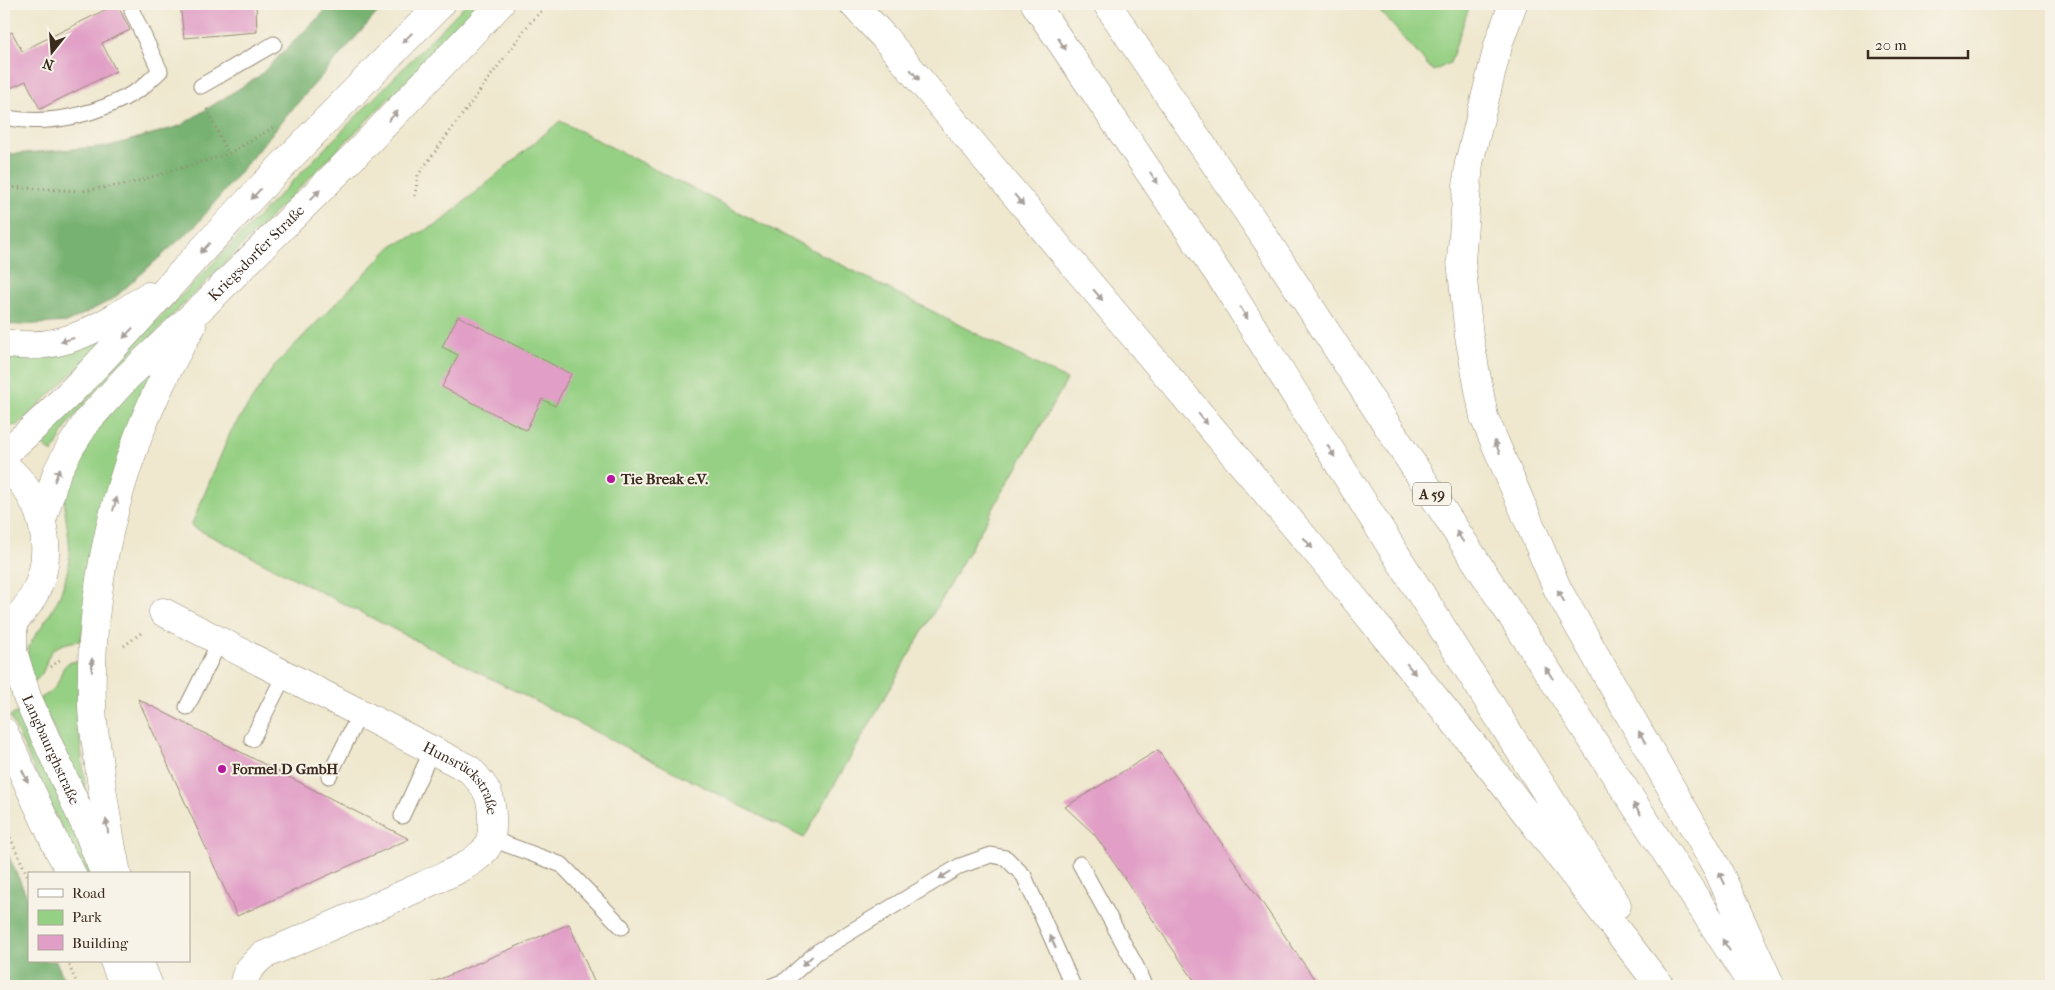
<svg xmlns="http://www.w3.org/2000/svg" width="2055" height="990" viewBox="0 0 2055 990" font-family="'IM FELL French Canon',serif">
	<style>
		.green { fill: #96d084; stroke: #687d51 }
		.forest { fill: #78b272; stroke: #5a6e48 }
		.building { fill: #e19ec6 }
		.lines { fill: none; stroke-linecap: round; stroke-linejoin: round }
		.service-casing { stroke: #958976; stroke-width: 17 }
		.minor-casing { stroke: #958976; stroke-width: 29 }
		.secondary-casing { stroke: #958976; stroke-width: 29 }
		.motorway-casing { stroke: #958976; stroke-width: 29 }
		.path { stroke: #958976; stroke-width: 3; stroke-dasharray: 1 4; stroke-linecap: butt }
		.service { stroke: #fff; stroke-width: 15 }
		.minor { stroke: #fff; stroke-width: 28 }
		.secondary { stroke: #fff; stroke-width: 28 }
		.motorway { stroke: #fff; stroke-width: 28 }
		.oneway { fill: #a79f9a }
		.poi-dot { fill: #b5179e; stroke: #f7f3e8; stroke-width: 2 }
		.labels { text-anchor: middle; stroke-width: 4; stroke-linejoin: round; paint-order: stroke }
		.shield { fill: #f7f3e8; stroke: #73665b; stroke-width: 1 }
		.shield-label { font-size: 14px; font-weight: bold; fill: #3b2a1e }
		.street-label { font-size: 15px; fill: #3b2a1e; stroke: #f7f3e8 }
		.poi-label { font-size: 15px; font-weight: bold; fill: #3b2a1e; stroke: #f7f3e8; text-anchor: start }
	</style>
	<rect width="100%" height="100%" fill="#f7f3e8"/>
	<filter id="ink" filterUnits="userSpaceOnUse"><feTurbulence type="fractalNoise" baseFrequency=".02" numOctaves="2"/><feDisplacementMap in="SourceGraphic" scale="10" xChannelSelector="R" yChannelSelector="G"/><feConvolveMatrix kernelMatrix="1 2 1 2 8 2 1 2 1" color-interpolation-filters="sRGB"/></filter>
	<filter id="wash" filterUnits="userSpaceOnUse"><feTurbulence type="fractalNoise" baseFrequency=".0096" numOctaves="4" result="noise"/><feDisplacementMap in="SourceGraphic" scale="20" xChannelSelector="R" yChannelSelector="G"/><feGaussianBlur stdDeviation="1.12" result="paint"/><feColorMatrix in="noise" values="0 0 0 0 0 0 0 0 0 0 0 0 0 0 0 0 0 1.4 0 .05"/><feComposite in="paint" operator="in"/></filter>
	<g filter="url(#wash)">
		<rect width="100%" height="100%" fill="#efe8cf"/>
		<path class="green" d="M466 4H483L92 396 68 424 52 453 39 441Z
			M1377 4H1470L1450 63 1433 71 1375 5Z
			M560 121 1067 380 804 838 191 526 231 431 275 365 392 246 438 224Z
			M110 334 111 338 17 425 4 427V358H36L69 353Z
			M156 362 80 641C34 645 56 669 32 683 31 675 27 665 27 656 28 643 37 634 44 623 52 612 59 599 63 586 68 572 71 556 69 541 68 527 64 514 65 500 69 450 124 397 156 362Z
			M79 661V728L85 786 89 800 39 699C46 695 52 692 56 686 64 672 59 662 79 661Z
			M23 710 91 874H85L55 815 10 716Z"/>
		<path class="forest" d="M332 4H385L288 114 196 225 113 299 68 322 20 325 4 324V151L13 154 110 146 180 126 259 76Z
			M4 846 29 901V961H56L67 986H4Z"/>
		<g id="blocks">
			<path class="building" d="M117 4 130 30 102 43 116 71 40 109 26 81 4 91V36L12 32 22 51Z
				M180 4H256L257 32 184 38Z
				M458 316 571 374 555 406 542 399 526 430 442 387 458 355 442 347Z
				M138 699 409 839 237 916Z
				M1158 750 1319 986H1198L1095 835 1065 807Z
				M569 924 596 986H424Z"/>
		</g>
	</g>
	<g filter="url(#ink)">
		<use href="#blocks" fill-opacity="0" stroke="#958976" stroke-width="1"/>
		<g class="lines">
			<defs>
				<path id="service" d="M201 86 274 44
					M4 117C49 127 101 114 140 89 147 84 153 77 160 71L132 11
					M187 707 220 641
					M252 739 285 674
					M329 776 360 713
					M402 816 432 750
					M492 839 562 865 622 927
					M1080 864 1136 966 1144 986
					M772 986 785 981 817 952 960 866 991 855 1006 858 1024 876 1073 986"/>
				<g id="minor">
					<path id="s1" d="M163 612 469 769C488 788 493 798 492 826 492 836 490 846 482 853 466 869 442 876 422 886 369 910 315 933 262 956 252 966 244 972 244 986"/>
				</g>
				<g id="secondary">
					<path d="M4 343C61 354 103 326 148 296"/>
					<path d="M4 454C70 398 126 334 184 270 267 179 354 91 441 4"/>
					<path d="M4 465C57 507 61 588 4 629"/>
					<path id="s2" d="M42 521 57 472 71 446 88 420 127 377 206 303 359 151 500 4"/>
					<path id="s3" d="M13 623V651L27 697 87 829 103 870"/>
					<path d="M4 732 58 849 72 874"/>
					<path d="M117 874C109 835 103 797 98 758 96 741 92 723 92 705 88 573 124 439 192 326"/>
					<path d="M114 961 124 986"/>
					<path d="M139 961 149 986"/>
				</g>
				<path id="motorway" d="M853 4 884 37 1067 257 1324 561 1478 751 1660 986
					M1035 4 1228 288 1617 905
					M1107 4 1265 238 1753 986
					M1513 4 1499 42 1469 163 1461 261 1469 336 1484 417 1558 590 1717 868 1771 986"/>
			</defs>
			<use href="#service" class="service-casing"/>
			<use href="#minor" class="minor-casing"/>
			<use href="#secondary" class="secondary-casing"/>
			<use href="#motorway" class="motorway-casing"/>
			<path class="path" d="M207 109 228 154
				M4 187 82 191 128 184 228 154 274 127
				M415 196 418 175 529 24 548 4
				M124 646 141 633
				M51 667 62 658
				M4 824 29 879
				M67 961 78 986"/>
			<use href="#service" class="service"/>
			<use href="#minor" class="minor"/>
			<use href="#secondary" class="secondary"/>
			<use href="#motorway" class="motorway"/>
		</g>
		<defs><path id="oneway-solid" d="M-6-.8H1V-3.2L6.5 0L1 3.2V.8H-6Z" transform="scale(1.25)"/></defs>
		<g class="oneway">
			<use href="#oneway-solid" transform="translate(407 38) rotate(135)"/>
			<use href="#oneway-solid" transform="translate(1062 44) rotate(56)"/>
			<use href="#oneway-solid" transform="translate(915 75) rotate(50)"/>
			<use href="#oneway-solid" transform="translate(393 116) rotate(-46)"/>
			<use href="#oneway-solid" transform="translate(1154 178) rotate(56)"/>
			<use href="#oneway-solid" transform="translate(256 194) rotate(133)"/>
			<use href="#oneway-solid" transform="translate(315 195) rotate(-45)"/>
			<use href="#oneway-solid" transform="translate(1019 200) rotate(50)"/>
			<use href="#oneway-solid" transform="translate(205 248) rotate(133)"/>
			<use href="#oneway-solid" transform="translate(1098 295) rotate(50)"/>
			<use href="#oneway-solid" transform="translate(1244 313) rotate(58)"/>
			<use href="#oneway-solid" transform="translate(128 333) rotate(133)"/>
			<use href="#oneway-solid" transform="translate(67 340) rotate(164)"/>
			<use href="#oneway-solid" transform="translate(1203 419) rotate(50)"/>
			<use href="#oneway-solid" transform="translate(1497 447) rotate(-113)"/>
			<use href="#oneway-solid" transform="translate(1331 451) rotate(58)"/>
			<use href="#oneway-solid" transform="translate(57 475) rotate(-70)"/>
			<use href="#oneway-solid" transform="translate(115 504) rotate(-74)"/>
			<use href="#oneway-solid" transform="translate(1460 537) rotate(-123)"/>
			<use href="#oneway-solid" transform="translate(1308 543) rotate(50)"/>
			<use href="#oneway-solid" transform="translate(1561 596) rotate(-119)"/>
			<use href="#oneway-solid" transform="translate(92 665) rotate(-90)"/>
			<use href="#oneway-solid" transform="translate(1411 669) rotate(51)"/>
			<use href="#oneway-solid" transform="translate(1549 673) rotate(-123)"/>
			<use href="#oneway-solid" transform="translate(1642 737) rotate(-120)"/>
			<use href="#oneway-solid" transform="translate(25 776) rotate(65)"/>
			<use href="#oneway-solid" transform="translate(1637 809) rotate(-123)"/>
			<use href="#oneway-solid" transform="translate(107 826) rotate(-99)"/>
			<use href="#oneway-solid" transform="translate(945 875) rotate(148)"/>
			<use href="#oneway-solid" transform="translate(1722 878) rotate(-115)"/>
			<use href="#oneway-solid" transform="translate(1053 942) rotate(-114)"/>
			<use href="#oneway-solid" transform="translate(1726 945) rotate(-123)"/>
			<use href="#oneway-solid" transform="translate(807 961) rotate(139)"/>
		</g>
	</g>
	<g class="poi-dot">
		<circle cx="611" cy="479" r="5"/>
		<circle cx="222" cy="769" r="5"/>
	</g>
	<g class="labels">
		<rect class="shield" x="1413" y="482.5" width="38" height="23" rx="4"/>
		<g class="shield-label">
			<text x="1432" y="499">A 59</text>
		</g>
		<g class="street-label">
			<text dy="5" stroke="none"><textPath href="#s2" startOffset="349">Kriegsdorfer Straße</textPath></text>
			<text dy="5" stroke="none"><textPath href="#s3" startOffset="134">Langbaurghstraße</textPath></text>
			<text dy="5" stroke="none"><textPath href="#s1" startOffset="345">Hunsrückstraße</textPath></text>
		</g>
		<g class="poi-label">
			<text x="621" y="484">Tie Break e.V.</text>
			<text x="232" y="774">Formel D GmbH</text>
		</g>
	</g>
	<rect width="2055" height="990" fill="none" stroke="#f7f3e8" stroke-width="20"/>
	<rect x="28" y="872" width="162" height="90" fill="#f7f3e8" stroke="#aca397"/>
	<rect x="38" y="889" width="25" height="8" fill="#ffffff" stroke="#aca397"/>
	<text x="72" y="898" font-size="15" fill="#3b2a1e">Road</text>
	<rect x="38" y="910" width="25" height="15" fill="#96d084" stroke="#aca397"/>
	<text x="72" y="922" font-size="15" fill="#3b2a1e">Park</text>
	<rect x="38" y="935" width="25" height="15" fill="#e19ec6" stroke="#aca397"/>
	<text x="72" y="948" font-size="15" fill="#3b2a1e">Building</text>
	<g transform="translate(52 52) rotate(197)" stroke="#f7f3e8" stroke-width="4" paint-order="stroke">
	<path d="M0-4L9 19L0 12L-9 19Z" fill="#3b2a1e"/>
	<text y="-8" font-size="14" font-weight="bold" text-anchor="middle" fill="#3b2a1e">N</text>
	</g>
	<path d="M1868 50v8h100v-8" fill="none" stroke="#3b2a1e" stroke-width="2.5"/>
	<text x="1875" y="50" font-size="15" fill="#3b2a1e" stroke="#f7f3e8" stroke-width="4" paint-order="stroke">20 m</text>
</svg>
